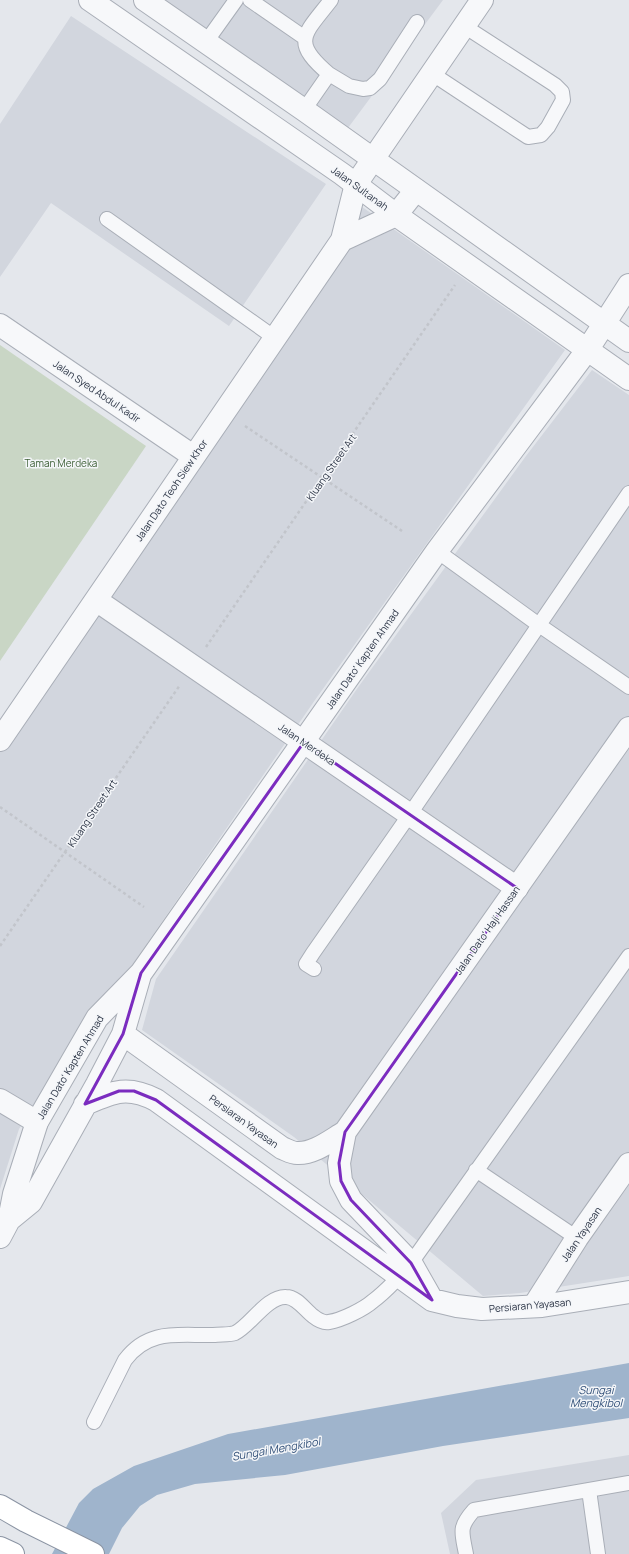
<svg xmlns="http://www.w3.org/2000/svg" width="629" height="1554" viewBox="0 0 629 1554" font-family="Manrope,sans-serif">
	<style>
		.built { fill: #d2d6de }
		.green { fill: #c9d6c5 }
		.water { fill: #9fb4cc }
		.lines { fill: none; stroke-linecap: round; stroke-linejoin: round }
		.service-casing { stroke: #a9aeb7; stroke-width: 16 }
		.minor-casing { stroke: #a9aeb7; stroke-width: 24 }
		.tertiary-casing { stroke: #a9aeb7; stroke-width: 24 }
		.trunk-casing { stroke: #8b94a3; stroke-width: 24 }
		.path { stroke: #c2c5cb; stroke-width: 2.5; stroke-dasharray: 3 3; stroke-linecap: butt }
		.service { stroke: #f7f8fa; stroke-width: 14 }
		.minor { stroke: #f7f8fa; stroke-width: 22 }
		.tertiary { stroke: #f7f8fa; stroke-width: 22 }
		.trunk { stroke: #fff; stroke-width: 22 }
		.marked { fill: none; stroke: #7b2cbf; stroke-width: 3; stroke-linejoin: round }
		.labels { text-anchor: middle; stroke-width: 3; stroke-linejoin: round; paint-order: stroke }
		.street-label { font-size: 10px; fill: #2b3445; stroke: #f4f6f9 }
		.park-label { font-size: 10px; fill: #3f6138; stroke: #f4f6f9 }
		.water-label { font-size: 11px; font-style: italic; fill: #34527a; stroke: #f4f6f9 }
	</style>
	<rect width="100%" height="100%" fill="#e4e7ec"/>
	<path class="built" d="M157 0H443L342 136Z
		M71 16 326 184 229 326 51 203 0 277V124Z
		M358 204 565 350 315 700 19 1129 0 1189V726Z
		M592 370 629 395V1276L520 1293 483 1296 294 1137 142 1030 156 979 359 686 526 456Z
		M629 1455V1554H450L441 1513 476 1480Z"/>
	<path class="green" d="M0 345 146 446 0 661Z"/>
	<path class="water" d="M629 1363V1418L443 1446 285 1475 195 1484 157 1495 140 1506 122 1528 109 1554H52L79 1503 93 1489 134 1466 228 1434Z"/>
	<g class="lines">
		<defs>
			<path id="service" d="M250 0 305 38
				M206 42 236 0
				M431 73 528 137 541 135 548 127 563 100 562 92 555 85 464 26
				M329 74 349 86 363 89 370 88 380 79 417 22
				M304 110 329 74C290 41 305 34 331 0
				M107 219 275 338
				M437 551 539 625 629 687
				M314 969 306 964 313 953 410 814 629 493
				M476 1170 577 1238
				M411 1263 629 956
				M94 1422 125 1360C149 1328 179 1336 214 1335 220 1334 229 1335 235 1333 250 1326 267 1296 286 1297 297 1297 305 1310 313 1316 318 1320 323 1323 329 1322 342 1320 364 1309 373 1301 383 1294 391 1285 400 1276
				M589 1490 598 1554
				M466 1554C462 1532 458 1528 474 1510L629 1483"/>
			<path id="minor" d="M342 240 396 215 416 190
				M0 325 193 456
				M96 600 517 888
				M0 740 342 240 356 184 482 0
				M0 1100 37 1122
				M534 1306 577 1238 629 1164"/>
			<path id="tertiary" d="M90 0 342 174 396 215 629 379
				M145 0 304 110 629 341
				M123 1034 282 1148C287 1150 292 1153 297 1153 314 1154 331 1140 345 1132
				M85 1104C113 1092 127 1085 156 1100L432 1300 457 1306 482 1309 542 1306 629 1292
				M9 1220 31 1202 97 1084 123 1034 140 975
				M0 1237 9 1220 14 1194 37 1122 97 1018 141 973 437 551 588 349 629 285
				M432 1300 411 1263 351 1200 341 1181 339 1163 345 1132 629 728"/>
			<path id="trunk" d="M0 1506 26 1521 93 1554
				M0 1548 13 1554"/>
		</defs>
		<use href="#service" class="service-casing"/>
		<use href="#minor" class="minor-casing"/>
		<use href="#tertiary" class="tertiary-casing"/>
		<use href="#trunk" class="trunk-casing"/>
		<path class="path" d="M245 426 402 531
			M206 647 455 285
			M0 807 144 907
			M0 946 180 685"/>
		<use href="#service" class="service"/>
		<use href="#minor" class="minor"/>
		<use href="#tertiary" class="tertiary"/>
		<use href="#trunk" class="trunk"/>
	</g>
	<path class="marked" d="M304 742 517 888 345 1132 339 1163 341 1181 351 1200 411 1263 432 1300 156 1100 134 1091H119L85 1104 123 1034 141 973Z"/>
	<g class="labels">
		<g class="street-label">
			<text transform="translate(360 188) rotate(36)" y="4">Jalan Sultanah</text>
			<text transform="translate(97 391) rotate(34)" y="4">Jalan Syed Abdul Kadir</text>
			<text transform="translate(331 467) rotate(-55)" y="4">Kluang Street Art</text>
			<text transform="translate(171 490) rotate(-56)" y="4">Jalan Dato Teoh Siew Khor</text>
			<text transform="translate(362 659) rotate(-55)" y="4">Jalan Dato' Kapten Ahmad</text>
			<text transform="translate(307 744) rotate(34)" y="4">Jalan Merdeka</text>
			<text transform="translate(92 813) rotate(-56)" y="4">Kluang Street Art</text>
			<text transform="translate(487 930) rotate(-55)" y="4">Jalan Dato' Haji Hassan</text>
			<text transform="translate(70 1067) rotate(-59)" y="4">Jalan Dato' Kapten Ahmad</text>
			<text transform="translate(244 1121) rotate(36)" y="4">Persiaran Yayasan</text>
			<text transform="translate(581 1234) rotate(-56)" y="4">Jalan Yayasan</text>
			<text transform="translate(530 1305) rotate(-5)" y="4">Persiaran Yayasan</text>
		</g>
		<g class="park-label">
			<text x="61" y="467">Taman Merdeka</text>
		</g>
		<g class="water-label">
			<text x="596" y="1394">Sungai<tspan x="596" dy="13">Mengkibol</tspan></text>
			<text transform="translate(276 1449) rotate(-10)" y="4">Sungai Mengkibol</text>
		</g>
	</g>
</svg>
